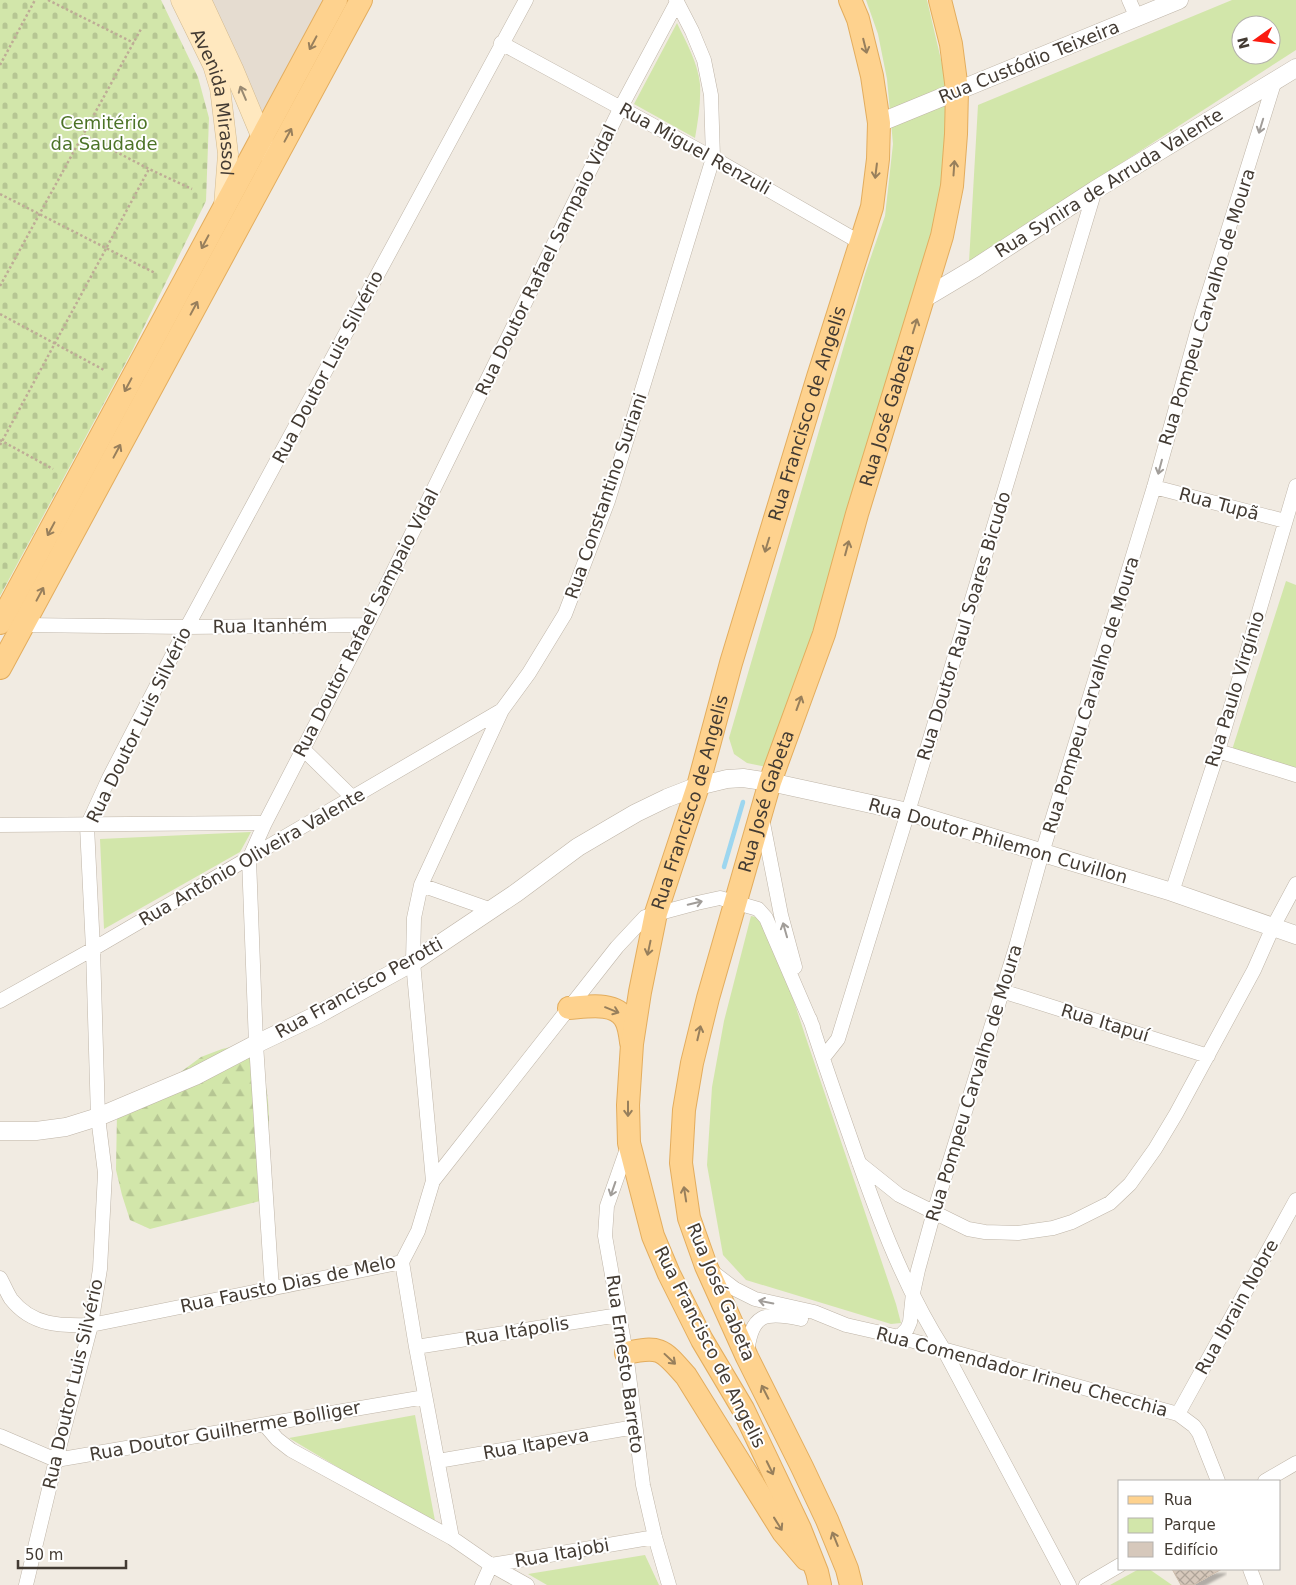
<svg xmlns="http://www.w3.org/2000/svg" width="1296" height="1585" viewBox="0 0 1296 1585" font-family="'DejaVu Sans',sans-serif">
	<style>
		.residential { fill: #e5dcd0 }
		.green { fill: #d2e6aa; fill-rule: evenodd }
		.forest { fill: url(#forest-firs) }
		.cemetery { fill: url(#cemetery-stones) }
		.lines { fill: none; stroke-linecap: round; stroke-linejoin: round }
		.stream { stroke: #9dd6ef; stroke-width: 4.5 }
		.building { fill: url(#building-cross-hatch); stroke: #cdbcab; filter: url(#shadow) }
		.minor-casing { stroke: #bfb5a8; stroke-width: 15 }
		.tertiary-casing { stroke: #bfb5a8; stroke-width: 19 }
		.secondary-casing { stroke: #d2ba91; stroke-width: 21 }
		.primary-casing { stroke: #e3ad5e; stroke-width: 24 }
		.path { stroke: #beac96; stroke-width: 2.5; stroke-dasharray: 2.5 2.5; stroke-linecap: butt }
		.minor { stroke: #fff; stroke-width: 14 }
		.tertiary { stroke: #fff; stroke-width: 18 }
		.secondary { stroke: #ffe8bf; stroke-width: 20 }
		.primary { stroke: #fed28e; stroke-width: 22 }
		.oneway { stroke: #977f5c }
		.oneway2 { stroke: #988972 }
		.oneway3 { stroke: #a19d99 }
		.labels { text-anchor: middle; stroke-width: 4; stroke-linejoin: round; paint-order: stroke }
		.street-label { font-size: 18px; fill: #433b33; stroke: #fff }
		.park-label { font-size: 18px; fill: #4c7327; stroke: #fff }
	</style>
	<defs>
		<pattern id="forest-firs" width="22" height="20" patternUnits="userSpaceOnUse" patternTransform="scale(1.25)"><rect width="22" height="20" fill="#d2e6aa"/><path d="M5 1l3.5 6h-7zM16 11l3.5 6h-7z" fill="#b6c693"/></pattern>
		<pattern id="cemetery-stones" width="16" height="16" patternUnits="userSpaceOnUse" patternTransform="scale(1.25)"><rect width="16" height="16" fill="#d2e6aa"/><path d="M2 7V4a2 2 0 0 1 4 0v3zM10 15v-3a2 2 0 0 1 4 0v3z" fill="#b6c693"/></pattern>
		<pattern id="building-cross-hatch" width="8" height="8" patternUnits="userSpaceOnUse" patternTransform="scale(1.25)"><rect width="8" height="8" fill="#d6c8bb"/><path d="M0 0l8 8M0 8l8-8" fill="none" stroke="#afa499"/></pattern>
		<filter id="shadow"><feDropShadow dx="4.5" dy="4.5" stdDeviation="1" flood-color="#0004"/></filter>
	</defs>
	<rect width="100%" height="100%" fill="#f1ebe2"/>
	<path class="residential" d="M198 0H351L265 155Z"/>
	<path class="green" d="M866 0H927L946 81 949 198 772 768 747 763 734 754 729 738 865 274 885 216 893 144 887 79 878 34Z
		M1232 0H1296V50L969 262 978 105ZM1241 25H1271V55H1241Z
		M677 23C686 42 698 63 700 84 701 103 698 121 695 138L634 104Z
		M1286 581 1296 585V771L1231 753Z
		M251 832 240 852 104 929 100 839Z
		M751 916 760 918 772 934 805 1035 896 1304 901 1323 891 1324 746 1280 723 1255 707 1165 712 1087 724 1021Z
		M415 1415 436 1526 289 1438Z
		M645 1555 659 1585H547L528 1574Z
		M1139 1569H1149L1172 1585H1110Z"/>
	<path class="forest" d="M244 1044C251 1056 259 1068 264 1081 273 1103 268 1176 264 1200L150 1229 130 1220 122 1195 116 1170 117 1113 166 1083 201 1057 222 1049Z"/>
	<path class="cemetery" d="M0 0H161L198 77 209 118 206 201 132 351 0 596Z"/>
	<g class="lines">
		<path class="stream" d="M724 867 743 802"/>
	</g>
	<path class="building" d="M1172 1569H1222L1193 1585H1181Z"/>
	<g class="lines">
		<defs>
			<path id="minor" d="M1129 0 1137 18
				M501 43 713 158 861 243
				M1154 487 1285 521
				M23 625 187 627 367 625
				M303 749 353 798
				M1218 751 1296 775
				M762 818 781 915 795 967
				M0 825 265 823
				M421 885 492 910
				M1172 892 1218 751 1296 486
				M1002 991 1208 1056
				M0 1001 93 949 502 710
				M810 1019C822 1057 835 1094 848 1131 874 1206 901 1283 944 1350L1069 1585
				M823 1058 838 1039 908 812 1095 190
				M628 1146 607 1206 605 1236 626 1353 643 1485 655 1537 669 1585
				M859 1163 899 1195 968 1229 985 1232 1018 1233 1053 1228 1072 1222 1110 1203 1130 1184 1155 1149 1176 1114 1254 970 1273 927 1296 884
				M433 1181 413 962 414 918 421 885 502 710 529 673 565 614 608 501 713 158 711 95 704 60 692 31 676 0
				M402 1262 416 1347 452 1538
				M710 1270 735 1289 755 1299 814 1312 846 1325 899 1337 1178 1414 1194 1426 1199 1433 1218 1481
				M0 1278C4 1285 7 1293 11 1299 32 1326 61 1326 91 1325L402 1262 418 1231 433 1181 617 947 645 917 697 903 720 898 758 909 766 918 813 1027
				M272 1289 256 1044 249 859 265 823 367 625 621 107 677 2
				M899 1337 907 1329 910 1322 913 1293 918 1270 934 1212 1016 947 1042 853 1154 487 1202 314 1275 80
				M416 1347 619 1315
				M747 1354C751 1314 764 1311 801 1319
				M1178 1414 1296 1200
				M265 1425 277 1439 291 1450 452 1538 491 1565 527 1585
				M0 1436 56 1460 425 1397
				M438 1461 635 1427
				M1265 1481 1296 1463
				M1250 1569 1256 1585
				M26 1585 56 1460 91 1325 100 1269 105 1173 98 1117 93 949 87 826 109 778 187 627 526 0
				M482 1585 491 1565 655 1537
				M1086 1585 1120 1565"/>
			<path id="tertiary" d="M879 123 1179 0
				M923 299 975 268 1095 190 1296 68
				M0 1131H36L66 1127 98 1117 195 1076 256 1044 317 1015 413 962 516 893 578 847 636 813 667 798 698 786 727 779 743 778 770 782 908 812 1172 892 1296 935"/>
			<g id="secondary">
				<path id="s1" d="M181 0 213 65 220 88 228 154 224 206"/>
				<path d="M201 0 234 71 262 138 264 150"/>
			</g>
			<g id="primary">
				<path d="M0 623 336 0"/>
				<path d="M0 668 361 0"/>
				<path d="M569 1008C586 1007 615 1001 625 1019 629 1025 630 1034 631 1042"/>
				<path d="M626 1353C661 1345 663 1350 686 1376L783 1532 806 1559"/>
				<path id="s2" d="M820 1585 817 1572 800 1529 743 1409 702 1340 669 1274 653 1236 629 1143 628 1105 632 1044 640 992 656 913 698 786 731 663 818 377 872 207 878 159 879 123 872 76 858 19 850 0"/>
				<path id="s3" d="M851 1585 847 1569 827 1520 802 1467 747 1357 706 1266 689 1218 681 1163 684 1110 692 1063 708 998 770 782 824 634 857 514 942 236 952 186 956 134 957 90 951 44 940 0"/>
			</g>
		</defs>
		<use href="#minor" class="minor-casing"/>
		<use href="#tertiary" class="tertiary-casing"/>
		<use href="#secondary" class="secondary-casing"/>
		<use href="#primary" class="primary-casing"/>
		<path class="path" d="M48 0 134 43
			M0 65 35 0
			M84 135 149 169 192 189
			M0 194 155 273
			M0 286 141 29
			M0 314 104 370
			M0 440 53 469
			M0 445 149 169"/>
		<use href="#minor" class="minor"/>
		<use href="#tertiary" class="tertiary"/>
		<use href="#secondary" class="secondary"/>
		<use href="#primary" class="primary"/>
	</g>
	<defs><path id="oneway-shaft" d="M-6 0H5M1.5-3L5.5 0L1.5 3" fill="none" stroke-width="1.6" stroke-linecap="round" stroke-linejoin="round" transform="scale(1.25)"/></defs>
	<g class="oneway">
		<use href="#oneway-shaft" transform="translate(313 43) rotate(118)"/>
		<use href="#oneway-shaft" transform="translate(865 46) rotate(76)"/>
		<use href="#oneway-shaft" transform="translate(288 135) rotate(-62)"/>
		<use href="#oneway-shaft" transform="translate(954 168) rotate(-86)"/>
		<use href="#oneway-shaft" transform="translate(876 171) rotate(97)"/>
		<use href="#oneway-shaft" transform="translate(205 242) rotate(118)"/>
		<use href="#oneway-shaft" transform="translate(194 308) rotate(-62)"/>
		<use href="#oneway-shaft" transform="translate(915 326) rotate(-73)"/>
		<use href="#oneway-shaft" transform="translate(128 385) rotate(118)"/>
		<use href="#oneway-shaft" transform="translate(117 451) rotate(-62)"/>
		<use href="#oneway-shaft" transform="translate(51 529) rotate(118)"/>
		<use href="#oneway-shaft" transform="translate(767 545) rotate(107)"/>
		<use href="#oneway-shaft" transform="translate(847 548) rotate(-75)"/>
		<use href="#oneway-shaft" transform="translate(40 594) rotate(-62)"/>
		<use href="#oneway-shaft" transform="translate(799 703) rotate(-70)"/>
		<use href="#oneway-shaft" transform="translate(649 948) rotate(102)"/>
		<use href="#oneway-shaft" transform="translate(612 1010) rotate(22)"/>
		<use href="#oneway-shaft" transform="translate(699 1033) rotate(-77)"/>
		<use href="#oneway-shaft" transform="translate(628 1109) rotate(90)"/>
		<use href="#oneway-shaft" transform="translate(685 1194) rotate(-99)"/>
		<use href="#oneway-shaft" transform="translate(670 1359) rotate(43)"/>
		<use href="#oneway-shaft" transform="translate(765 1392) rotate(-117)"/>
		<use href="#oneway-shaft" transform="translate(770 1468) rotate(64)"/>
		<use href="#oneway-shaft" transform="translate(778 1524) rotate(58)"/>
		<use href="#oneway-shaft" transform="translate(835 1539) rotate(-112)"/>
	</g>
	<use class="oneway2" href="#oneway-shaft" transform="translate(243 93) rotate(-113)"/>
	<g class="oneway3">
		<use href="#oneway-shaft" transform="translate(1261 126) rotate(107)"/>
		<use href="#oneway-shaft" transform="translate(1160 467) rotate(105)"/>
		<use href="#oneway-shaft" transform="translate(695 903) rotate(-13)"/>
		<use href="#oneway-shaft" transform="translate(785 930) rotate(-106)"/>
		<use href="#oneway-shaft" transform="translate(613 1189) rotate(109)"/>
		<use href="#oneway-shaft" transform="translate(766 1302) rotate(-168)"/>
	</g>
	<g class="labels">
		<g class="street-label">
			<text transform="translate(1029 62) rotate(-22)" y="6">Rua Custódio Teixeira</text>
			<text dy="6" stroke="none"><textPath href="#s1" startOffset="109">Avenida Mirassol</textPath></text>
			<text transform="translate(695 149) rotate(29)" y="6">Rua Miguel Renzuli</text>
			<text transform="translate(1109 183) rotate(-32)" y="6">Rua Synira de Arruda Valente</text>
			<text transform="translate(546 260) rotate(-64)" y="6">Rua Doutor Rafael Sampaio Vidal</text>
			<text transform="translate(1207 307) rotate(-73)" y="6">Rua Pompeu Carvalho de Moura</text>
			<text transform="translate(328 367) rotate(-62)" y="6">Rua Doutor Luis Silvério</text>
			<text dy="6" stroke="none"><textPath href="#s2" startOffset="1238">Rua Francisco de Angelis</textPath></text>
			<text dy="6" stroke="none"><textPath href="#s3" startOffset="1235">Rua José Gabeta</textPath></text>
			<text transform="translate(606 496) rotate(-71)" y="6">Rua Constantino Suriani</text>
			<text transform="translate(1219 504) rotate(15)" y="6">Rua Tupã</text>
			<text transform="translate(366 623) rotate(-63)" y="6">Rua Doutor Rafael Sampaio Vidal</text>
			<text transform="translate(270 626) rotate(-1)" y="6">Rua Itanhém</text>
			<text transform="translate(964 626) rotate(-73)" y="6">Rua Doutor Raul Soares Bicudo</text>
			<text transform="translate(1235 689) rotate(-73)" y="6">Rua Paulo Virgínio</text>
			<text transform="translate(1091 695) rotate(-73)" y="6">Rua Pompeu Carvalho de Moura</text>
			<text transform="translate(139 725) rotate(-64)" y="6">Rua Doutor Luis Silvério</text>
			<text dy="6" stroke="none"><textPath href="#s2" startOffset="832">Rua Francisco de Angelis</textPath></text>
			<text dy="6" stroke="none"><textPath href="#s3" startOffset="830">Rua José Gabeta</textPath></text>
			<text transform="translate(998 841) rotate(16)" y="6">Rua Doutor Philemon Cuvillon</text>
			<text transform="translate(252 857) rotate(-30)" y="6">Rua Antônio Oliveira Valente</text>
			<text transform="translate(359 988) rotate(-29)" y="6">Rua Francisco Perotti</text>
			<text transform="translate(1105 1023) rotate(17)" y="6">Rua Itapuí</text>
			<text transform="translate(974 1083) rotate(-73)" y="6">Rua Pompeu Carvalho de Moura</text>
			<text transform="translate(288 1284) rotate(-12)" y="6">Rua Fausto Dias de Melo</text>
			<text transform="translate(721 1292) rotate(67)" y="6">Rua José Gabeta</text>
			<text transform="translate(1237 1307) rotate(-61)" y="6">Rua Ibrain Nobre</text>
			<text transform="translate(517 1331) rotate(-9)" y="6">Rua Itápolis</text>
			<text transform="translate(710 1347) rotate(63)" y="6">Rua Francisco de Angelis</text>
			<text transform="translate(625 1364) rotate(82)" y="6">Rua Ernesto Barreto</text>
			<text transform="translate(1022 1372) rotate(15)" y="6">Rua Comendador Irineu Checchia</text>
			<text transform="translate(73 1384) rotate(-77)" y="6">Rua Doutor Luis Silvério</text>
			<text transform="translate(225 1431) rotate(-10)" y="6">Rua Doutor Guilherme Bolliger</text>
			<text transform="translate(536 1444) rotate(-10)" y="6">Rua Itapeva</text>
			<text transform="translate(562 1553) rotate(-10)" y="6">Rua Itajobi</text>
		</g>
		<g class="park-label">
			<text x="104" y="129">Cemitério<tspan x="104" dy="21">da Saudade</tspan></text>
		</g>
	</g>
	<rect x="1118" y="1480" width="162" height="90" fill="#ffffff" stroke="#b4b1ad"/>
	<rect x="1128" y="1496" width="25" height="8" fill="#fed28e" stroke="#b4b1ad"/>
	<text x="1164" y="1505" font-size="15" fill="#433b33">Rua</text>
	<rect x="1128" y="1518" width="25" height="15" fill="#d2e6aa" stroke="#b4b1ad"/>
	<text x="1164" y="1530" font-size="15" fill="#433b33">Parque</text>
	<rect x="1128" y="1542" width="25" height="15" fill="#d6c8bb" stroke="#b4b1ad"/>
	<text x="1164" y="1555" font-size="15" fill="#433b33">Edifício</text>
	<g transform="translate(1256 40) rotate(256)"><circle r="24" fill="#ffffff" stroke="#b4b1ad"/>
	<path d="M0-4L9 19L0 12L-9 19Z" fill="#fa1b10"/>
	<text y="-8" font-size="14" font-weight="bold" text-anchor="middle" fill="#433b33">N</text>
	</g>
	<path d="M18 1560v8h108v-8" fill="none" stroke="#433b33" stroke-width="2.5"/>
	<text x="25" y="1560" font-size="15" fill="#433b33" stroke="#ffffff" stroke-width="4" paint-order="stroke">50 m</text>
</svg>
